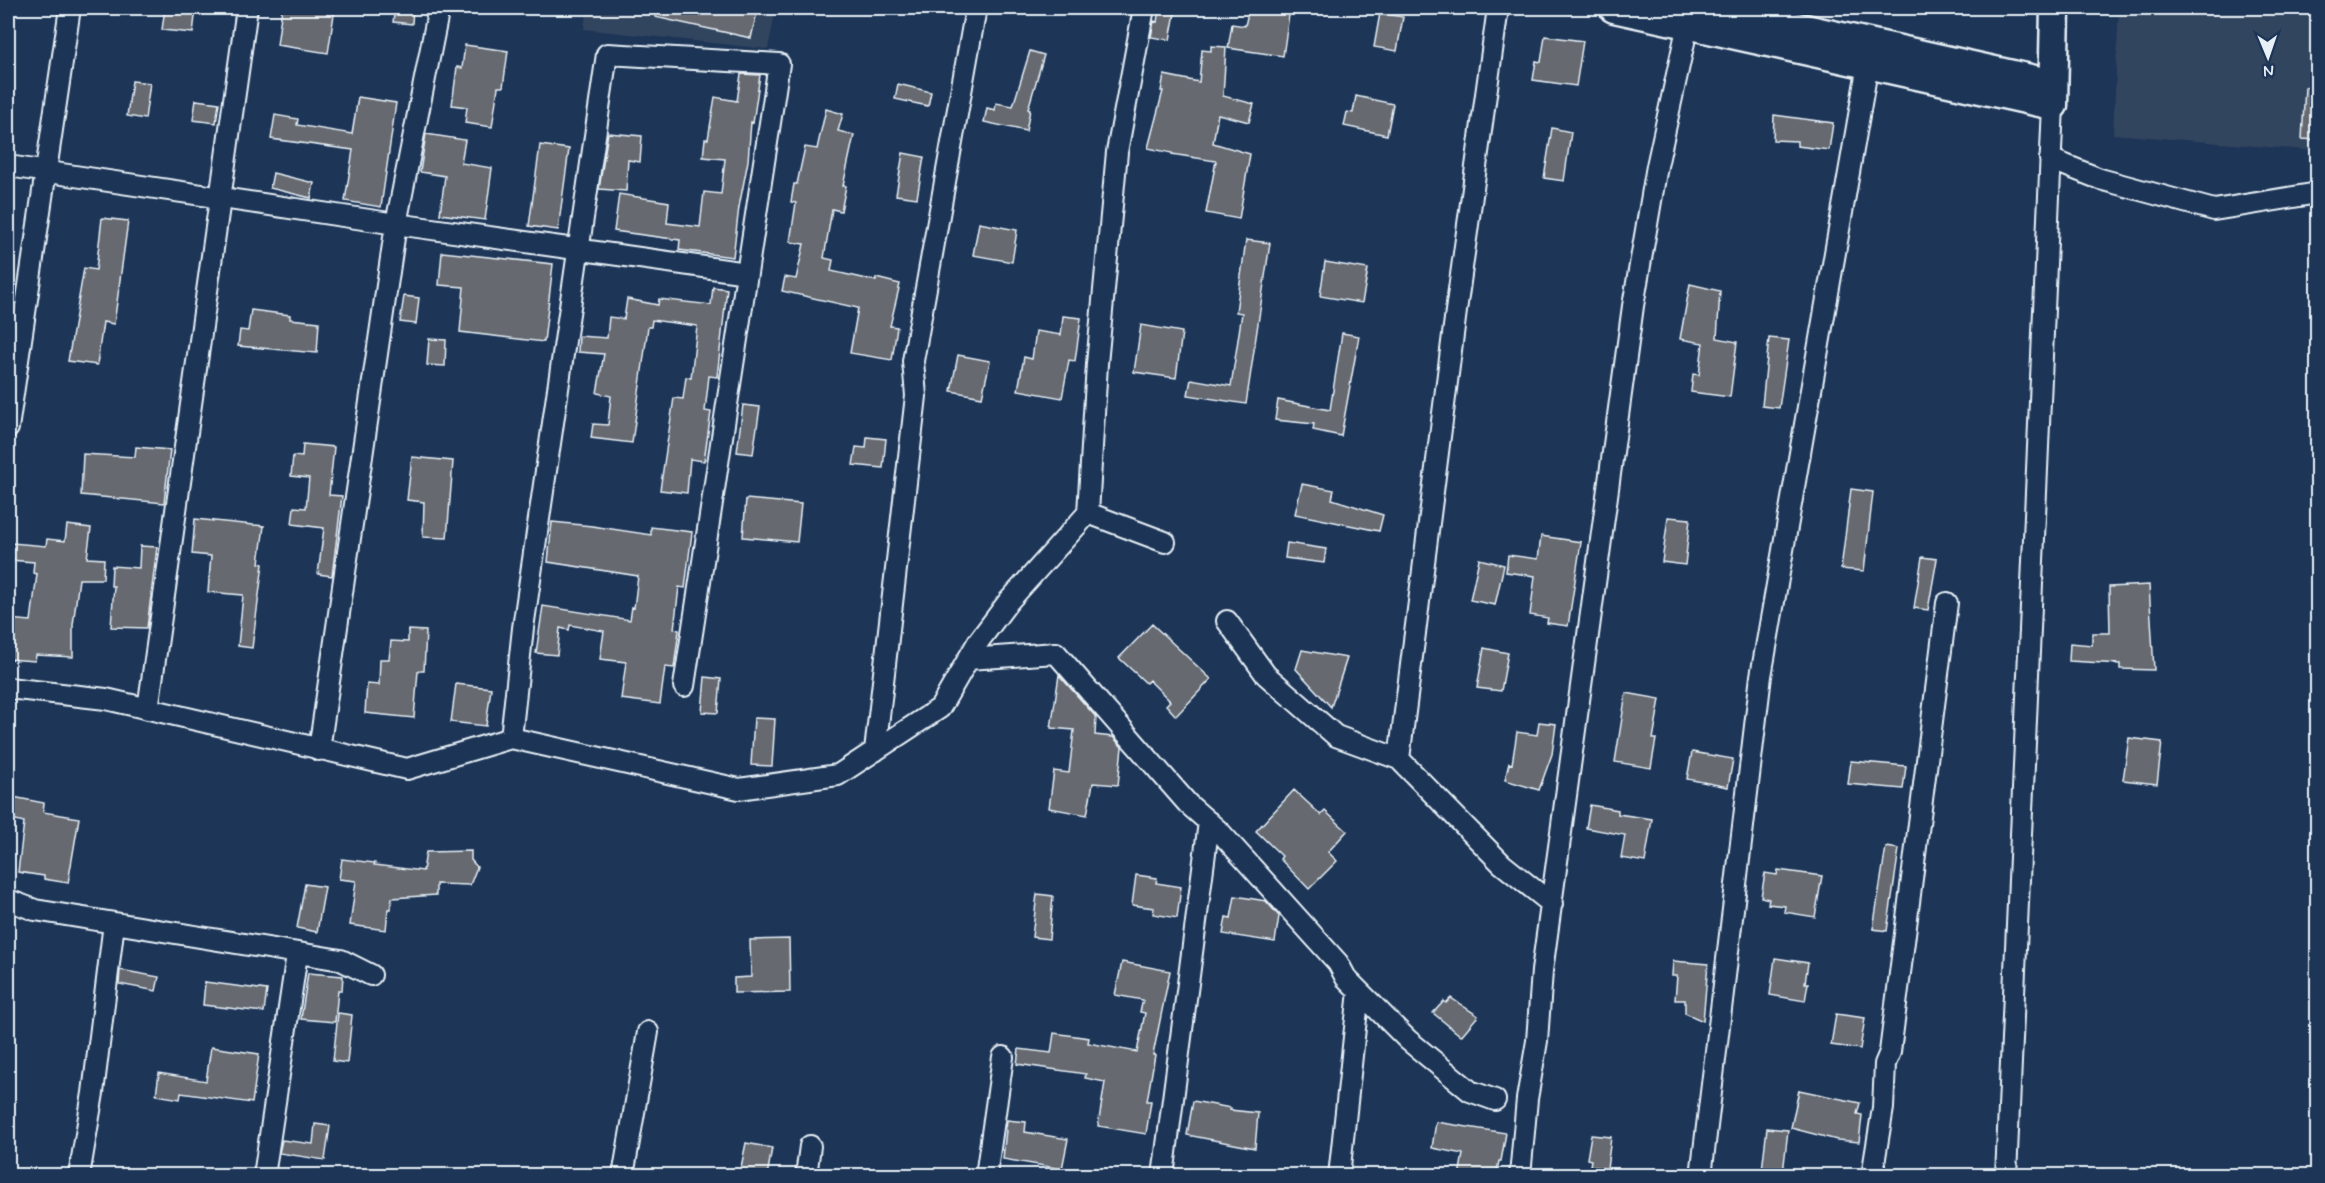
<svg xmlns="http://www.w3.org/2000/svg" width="2325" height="1183" viewBox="0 0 2325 1183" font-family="Mynerve,sans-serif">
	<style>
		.built { fill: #33455e }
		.building { fill: #666970; stroke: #e8f1f8; stroke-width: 1.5 }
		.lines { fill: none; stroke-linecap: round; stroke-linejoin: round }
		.street-casing { stroke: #e8f1f8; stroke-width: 24 }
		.secondary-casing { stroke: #e8f1f8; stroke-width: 33 }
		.street { stroke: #1d3557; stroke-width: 20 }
		.secondary { stroke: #1d3557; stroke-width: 28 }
	</style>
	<rect width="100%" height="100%" fill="#1d3557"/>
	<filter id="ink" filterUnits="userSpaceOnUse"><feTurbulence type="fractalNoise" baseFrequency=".0167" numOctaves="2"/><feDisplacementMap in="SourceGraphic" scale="12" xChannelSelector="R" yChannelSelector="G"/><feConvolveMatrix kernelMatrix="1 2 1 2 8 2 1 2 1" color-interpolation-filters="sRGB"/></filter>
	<g filter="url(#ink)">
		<path class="built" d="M587 8H776L768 49 584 29Z
			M2119 8H2317V151L2113 134Z"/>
		<path class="building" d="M165 8H196L193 33 162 30Z
			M282 8H335L328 53 277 45Z
			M395 8H413L412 24 393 22Z
			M714 8H758L751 38 655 17 656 9 713 11Z
			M1159 8H1176L1170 40 1151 37 1154 21 1157 22Z
			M1249 8H1290L1283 56 1228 48 1232 24 1245 26Z
			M1380 13 1403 17 1397 51 1374 47Z
			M1545 36 1583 41 1576 86 1533 80 1536 61 1541 62Z
			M465 45 508 51 503 87H498L492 127 465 123 467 107 452 105 457 67 462 68Z
			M1211 46 1226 47 1223 96 1254 104 1249 122 1218 114 1213 143 1250 154 1239 219 1206 213 1216 161 1172 154V153L1148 148 1163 91H1161L1164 75 1199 82 1202 50 1211 51Z
			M1030 51 1044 55 1028 109 1030 110 1026 131 984 122 987 108 995 110 996 103 1013 106Z
			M741 74 760 75 753 123 751 122 748 161 739 207 733 257 679 250 680 240 614 231 619 194 669 202 667 223 700 227 704 192 721 194 725 159 703 157 705 139H708L715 97 737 101Z
			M132 81 150 83 145 119 127 116Z
			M898 84 931 92 928 106 895 99Z
			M2305 87 2318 88V140L2302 139Z
			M1356 96 1393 104 1387 135 1344 126 1347 112 1353 113Z
			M358 97 396 103 381 207 345 201 353 150 271 139 275 115 298 119 297 125 352 134Z
			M196 100 219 103 216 123 193 120Z
			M826 109 843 114 838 131 854 135 843 186H846L841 211 832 209 824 258 833 260 831 271 876 281V278L900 284 890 326 897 327 892 360 850 353 858 308 782 291 785 277 796 279 804 244 790 242 796 203 791 202 794 184H797L805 147 817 149Z
			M1774 115 1833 123 1829 150 1797 146V141L1773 140Z
			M1552 128 1571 132 1564 181 1544 178Z
			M608 133 642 136 640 162 628 160 626 191 599 189Z
			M426 134 465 140 461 163 492 168 485 220 440 214 445 176 420 172Z
			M540 145 569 149 558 230 529 226Z
			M903 153 924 157 917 198 896 195Z
			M273 173 314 183 311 198 270 188Z
			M102 218 128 221 114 324 103 322 97 365 68 361 84 268 96 270Z
			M979 223 1017 230 1012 262 973 255Z
			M1246 240 1270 243 1246 404 1188 395 1191 379 1231 386 1242 313 1236 312Z
			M442 252 553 264 544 342 460 332 464 287 439 285Z
			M1325 262 1368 269 1362 303 1320 296Z
			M1690 284 1720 291 1717 338 1737 342 1730 397 1691 392 1693 374 1699 375 1703 343 1680 339Z
			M713 287 727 289 717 377 709 376 705 411 711 412 704 461 690 459 687 493 660 490 674 398 683 399 686 377 691 378 697 326 652 320 651 327H648L632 443 591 438 593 424 608 425 611 396 597 393 604 354 578 352 579 336 607 338 609 317 624 319 627 299 658 305 659 299 711 305Z
			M404 296 419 298 416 324 400 322Z
			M251 310 290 315V319L319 322 317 353 238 346 240 330 248 331Z
			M1063 316 1081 318 1075 361 1069 360 1062 398 1018 390 1024 357 1032 359 1036 331 1061 335Z
			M1141 325 1182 332 1176 378 1134 372Z
			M1342 333 1359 336 1341 436 1313 430 1314 424 1275 420 1278 400 1330 410Z
			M1769 338 1789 340 1779 408 1762 406Z
			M429 339 446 340 445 366 427 365Z
			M958 355 990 361 982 397 951 391Z
			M743 405 760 407 753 454 737 452Z
			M867 437 886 439 883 468 853 465 856 447 866 448Z
			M303 444 334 447 329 495 342 496 332 576 318 574 324 528 292 524 294 507 306 508 309 478 291 476 293 456 302 457Z
			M136 447 170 450 164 503 81 495 83 454 135 457Z
			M412 457 453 461 447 538 423 537 424 502 407 500Z
			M1302 484 1334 490 1332 499 1383 515 1379 531 1295 514Z
			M1851 489 1873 492 1864 571 1841 569Z
			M746 499 801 504 797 542 743 537Z
			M1668 517 1690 519 1685 565 1662 562Z
			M195 519 264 526 259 563 263 564 252 648 238 646 243 595 208 592 211 556 192 554Z
			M552 522 592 526 651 535V527L692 532 685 588 679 587 674 629 679 630 674 668 665 667 660 704 621 699 626 662 600 659 604 631 570 625 569 630 560 628 557 655 536 653 543 606 630 620 632 607 634 608 638 576 548 562Z
			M67 525 91 528 87 558 104 559 103 579H79L73 625V657L36 655 35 661 8 659V619L31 621 37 574 33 573 34 562 10 560 12 543 46 546 47 539 65 541Z
			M1541 536 1581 542 1568 626 1547 623 1548 618 1530 615 1535 576 1506 572 1508 555 1538 559Z
			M1287 543 1326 549 1324 563 1285 558Z
			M140 546 157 547 147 628 111 627 114 586H111L112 566 139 568Z
			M1922 557 1937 559 1928 610 1914 608Z
			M1479 559 1504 565 1495 605 1470 600Z
			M2149 585 2154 670 2120 669V664L2069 661 2070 643 2092 645V633H2110L2109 587Z
			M1152 624 1211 679 1176 716 1166 705 1170 701 1149 680 1146 683 1119 658Z
			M408 630 426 631 424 671H418L414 718 365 713 367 684 379 685 380 659H389L391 641 408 642Z
			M1484 648 1508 653 1501 691 1477 688Z
			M1302 650 1347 658 1331 707 1296 669Z
			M1059 675 1096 717 1095 735 1113 737 1122 747 1118 785 1093 783 1087 815 1049 808 1054 771 1069 773 1074 730 1051 728Z
			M705 677 721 679 718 713 702 712Z
			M456 684 491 688 486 726 451 722Z
			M1626 693 1660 699 1653 739H1656L1651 768 1615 762Z
			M754 718 775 719 772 766 751 765Z
			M1539 722 1556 724 1552 754 1539 790 1505 780 1509 763 1512 764 1517 732 1537 735Z
			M2129 738 2162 742 2157 784 2123 780Z
			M1692 752 1733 759 1728 787 1687 779Z
			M1851 761 1906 766 1903 789 1848 784Z
			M1294 790 1321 815 1325 811 1347 831 1328 852 1337 861 1309 889 1280 859 1282 856 1256 831Z
			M8 796 44 803 43 812 79 818 68 883 44 879V876L18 872 24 822 8 818Z
			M1590 805 1618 810V814L1652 819 1645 862 1621 858 1625 835 1586 828Z
			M1886 847 1899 849 1887 931 1873 929Z
			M471 851V860L477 867 470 885 436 884V895L392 898 391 909H388L386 930 350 925 356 881 339 879 342 859 375 863 374 865 423 871 426 852Z
			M1778 870 1822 876 1815 917 1784 912 1785 906 1768 904 1769 899 1761 897 1765 873 1777 875Z
			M1136 875 1157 878 1156 883 1181 887 1177 918 1153 914 1154 908 1132 905Z
			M305 884 325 887 317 932 297 928Z
			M1037 894 1053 896 1049 939 1032 937Z
			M1235 896 1266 901 1279 916 1275 942 1223 934 1226 917 1231 918Z
			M789 939 790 992 734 993V978L751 977 750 940Z
			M1775 958 1808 963 1805 983H1808L1805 1001 1770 995Z
			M1673 961 1708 964 1703 1021 1685 1013V1000H1675L1677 976H1672Z
			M1122 962 1170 971 1153 1055H1155L1147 1101H1151L1146 1134 1098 1126 1105 1082 1085 1078 1086 1074 1017 1064 1019 1049 1051 1053 1054 1033 1089 1038 1088 1043 1137 1052 1145 1013 1140 1012 1143 1000 1115 995Z
			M120 970 159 977 156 991 119 984Z
			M308 973 343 976 342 990H338L335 1022 301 1019Z
			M205 982 267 990 264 1012 203 1005Z
			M1451 998 1478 1016 1461 1036 1433 1013 1444 1001 1446 1003Z
			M338 1013 352 1015 347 1063 333 1061Z
			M1836 1014 1865 1018 1860 1049 1831 1045Z
			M211 1047 259 1054 252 1103 181 1093 180 1099 156 1095 159 1073 206 1081Z
			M1799 1090 1860 1103 1857 1114 1862 1115 1859 1142 1837 1140 1791 1128Z
			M1193 1101 1231 1108 1230 1110 1258 1113 1255 1148 1187 1135Z
			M1007 1120 1026 1122 1025 1132 1068 1139 1062 1169 1003 1159Z
			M1436 1122 1506 1133 1501 1161H1499L1496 1176H1459L1463 1154 1432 1148Z
			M315 1124 330 1126 325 1160 279 1153 282 1140 313 1144Z
			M1767 1128 1788 1130 1783 1173 1762 1170Z
			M1591 1135 1611 1137 1607 1169 1590 1166 1591 1160 1587 1159Z
			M746 1143 772 1148 767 1176 740 1172Z"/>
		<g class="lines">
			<defs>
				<path id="street" d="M2050 159 2100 179 2214 210 2318 193
					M8 166 396 224 747 273
					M8 428 70 8
					M1088 513 1097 364 1117 152 1144 8
					M1227 621 1266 675 1336 736 1399 759 1502 864 1552 904
					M968 659 1056 653 1188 804 1220 832 1338 963 1346 978 1408 1040 1470 1091 1495 1100
					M8 688 106 699 407 769 511 738 739 789 838 775 940 708 978 642 1008 602 1088 513 1165 542
					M148 709 247 8
					M511 738 523 628 607 54 779 64 684 686
					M319 750 396 224 439 8
					M875 751 916 396 913 361 976 8
					M1399 759 1456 311 1498 8
					M8 900 35 910 341 960 371 975
					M79 1176 93 1093 114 923
					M264 1176 297 954
					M623 1176 648 1032
					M806 1176 810 1146
					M986 1176 1003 1057
					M1163 1176 1209 822
					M1339 1176 1359 991
					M1520 1176 1527 1099 1537 1041 1542 971 1633 306 1657 166 1688 24
					M1701 1176 1761 676 1868 64
					M1872 1176 1883 1108 1885 1064 1890 1052 1947 603
					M2006 1176 2053 105"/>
				<path id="secondary" d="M1614 8 2053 105 2055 8
					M1711 8 2053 84"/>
			</defs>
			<use href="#street" class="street-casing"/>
			<use href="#secondary" class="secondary-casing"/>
			<use href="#street" class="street"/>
			<use href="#secondary" class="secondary"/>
		</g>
	</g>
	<rect width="2325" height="1183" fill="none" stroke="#1d3557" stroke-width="30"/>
	<rect x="15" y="15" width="2295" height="1153" fill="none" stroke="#e8f1f8" stroke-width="2" filter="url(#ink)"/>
	<g transform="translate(2268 57) rotate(178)" stroke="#1d3557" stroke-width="4.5" paint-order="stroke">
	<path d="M0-4.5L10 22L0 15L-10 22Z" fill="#e8f1f8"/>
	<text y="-9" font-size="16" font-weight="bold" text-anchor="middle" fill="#e8f1f8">N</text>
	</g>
</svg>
